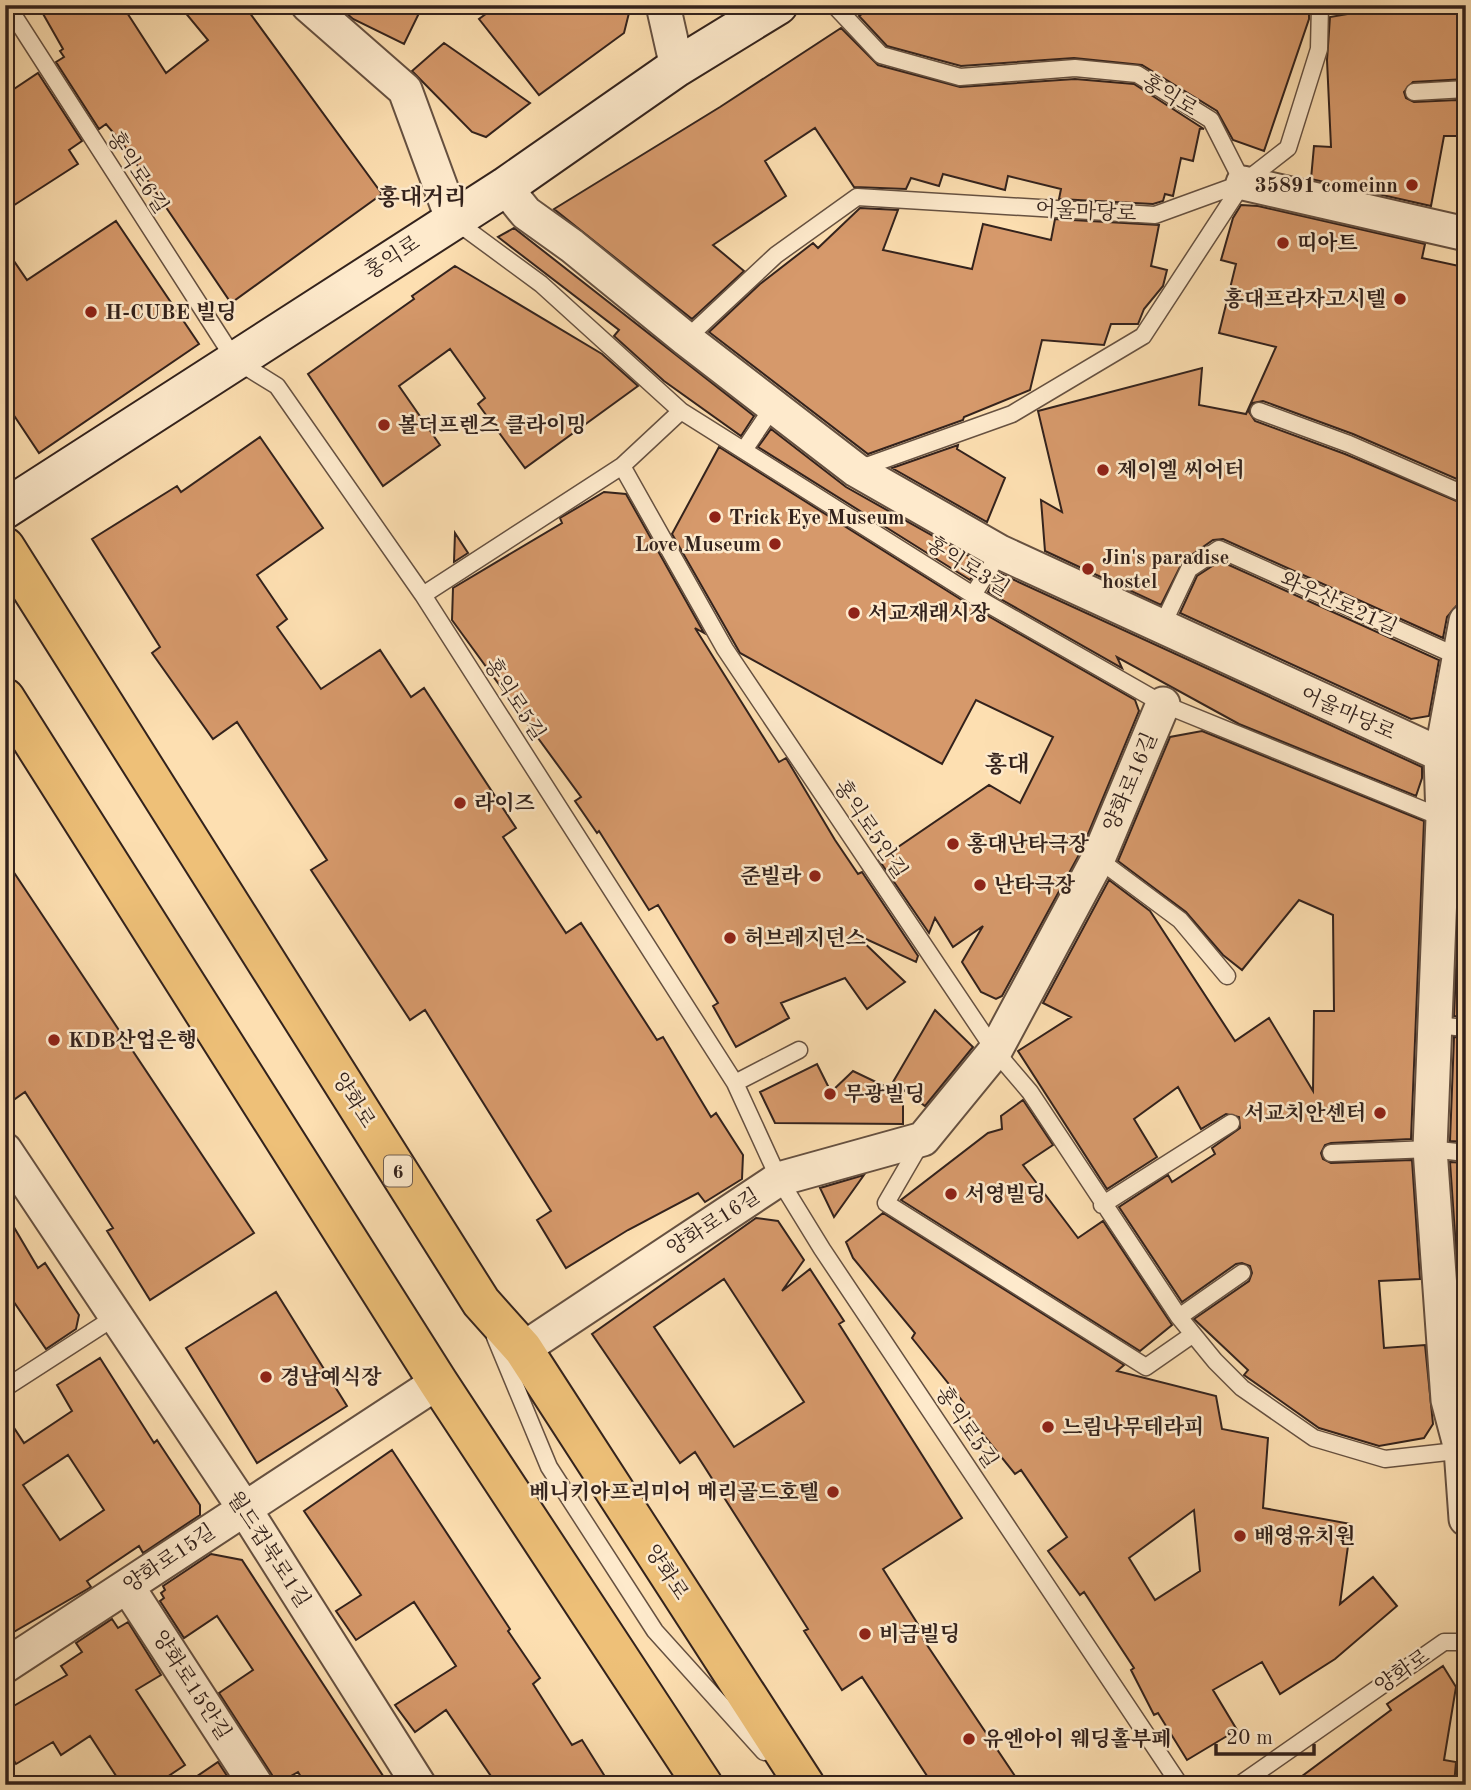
<svg xmlns="http://www.w3.org/2000/svg" width="1471" height="1790" viewBox="0 0 1471 1790" font-family="'Old Standard TT','Noto Serif KR',serif">
	<style>
		.building { fill: #d6996b; stroke: #33221c; stroke-width: 2; fill-rule: evenodd }
		.lines { fill: none; stroke-linecap: round; stroke-linejoin: round }
		.lane-casing { stroke: #665141; stroke-width: 19 }
		.street-casing { stroke: #665141; stroke-width: 37 }
		.secondary-casing { stroke: #33221c; stroke-width: 42 }
		.primary-casing { stroke: #33221c; stroke-width: 42 }
		.lane { stroke: #feeacc; stroke-width: 16 }
		.street { stroke: #feeacc; stroke-width: 33 }
		.secondary { stroke: #feeacc; stroke-width: 38 }
		.primary { stroke: #eec078; stroke-width: 38 }
		.poi-dot { fill: #8f2418; stroke: #feeacc; stroke-width: 2.5 }
		.labels { text-anchor: middle; stroke-width: 5; stroke-linejoin: round; paint-order: stroke }
		.shield { fill: #feeacc; stroke: #705e51; stroke-width: 2 }
		.shield-label { font-size: 19px; font-weight: bold; fill: #33221c }
		.street-label { font-size: 21px; fill: #33221c; stroke: #feeacc }
		.poi-label { font-size: 21px; font-weight: bold; fill: #33221c; stroke: #feeacc; text-anchor: start }
		.neighbourhood-label { font-size: 23px; font-weight: bold; fill: #33221c; stroke: #feeacc }
	</style>
	<rect width="100%" height="100%" fill="#fddfb1"/>
	<filter id="stains"><feTurbulence type="fractalNoise" baseFrequency=".00286" numOctaves="4"/><feColorMatrix values="0 0 0 0 .2 0 0 0 0 .09 0 0 0 0 .02 0 0 0 .5 -.17"/></filter>
	<radialGradient id="worn" r=".72"><stop offset=".6" stop-color="#630" stop-opacity="0"/><stop offset="1" stop-color="#630" stop-opacity=".3"/></radialGradient>
	<path class="building" d="M38 5H122L166 73 208 40 179 5H244L382 194 231 303 123 144 106 124 99 129 56 62 64 57 60 51 63 49Z
		M337 5H423L404 44 353 19Z
		M498 5H631L624 33 539 95 479 19Z
		M876 5H1309V19L1264 151 1233 140 1217 111 1142 65 1074 58 961 66 887 46 859 16Z
		M1400 5H1466V79L1413 82 1404 92 1406 98 1414 102 1457 100 1458 136H1444L1431 206 1311 179 1314 146 1331 147 1327 60 1330 17Z
		M841 28 878 65 960 87 1075 79 1134 84 1204 129 1200 128 1193 161 1181 158 1173 196 1165 194 1163 201 1153 204 1059 199 1061 189 1008 176 1005 190 943 174 939 186 911 178 906 189 854 187 815 128 765 161 786 196 713 245 744 271 692 319 554 209 720 107Z
		M444 43 530 103 486 137 472 132 412 71Z
		M38 73 82 141 69 150 78 164 5 211V95Z
		M1241 205 1258 206 1425 244 1422 258 1459 266 1458 270 1466 271V483L1353 434 1263 401 1253 403 1249 412 1255 421 1345 454 1466 505V572L1459 603 1447 617 1443 638 1223 539 1213 540 1183 561 1161 605 1045 551 1041 500 1062 512 1038 411 1202 368 1199 405 1246 414 1276 347 1219 333 1236 264 1221 260 1233 218Z
		M860 208 898 210 883 250 972 269 983 224 1051 240 1055 219 1159 225 1151 266 1167 270 1163 286 1144 309 1138 324H1111L1104 345 1042 340 1030 390 964 417 963 420 868 454 709 332 760 284 813 243 818 248Z
		M116 221 199 344 39 453 5 402V248L27 280Z
		M514 228 754 416 741 436 664 381 614 336 619 330 498 237Z
		M455 266 602 354 638 386 525 468 478 404 485 398 450 349 399 386 440 445 383 486 308 374 414 299 412 296Z
		M771 429 846 487 981 563 970 580 758 447Z
		M260 437 323 528 257 575 287 619 277 627 321 689 380 650 411 697 424 688 516 828 503 837 566 933 581 923 657 1040 663 1037 711 1117 716 1113 743 1155 742 1179 705 1202 698 1193 628 1230 566 1268 537 1220 551 1211 425 1010 410 1020 311 870 327 860 237 722 213 739 152 653 160 647 92 539 177 486 181 492Z
		M958 445 957 449 1005 478 987 522 892 468Z
		M719 447 976 609 1135 700 1139 711 1081 851 1002 996 996 999 981 992 962 962 983 926 953 947 935 918 929 933 879 860 989 785 1020 803 1053 737 976 700 942 764 740 653 672 534Z
		M604 492 626 494 704 633 695 628 779 762 786 758 835 840 858 874 862 872 918 956 916 962 855 934 905 982 867 1009 845 978 781 1003 789 1018 736 1047 713 1006 718 1003 658 905 649 910 599 831 597 833 575 801 581 797 452 620 453 588 562 523 560 518Z
		M455 533 468 553 454 562Z
		M1220 561 1439 660 1429 716 1411 719 1180 613 1197 576Z
		M999 573 1422 767V778L1416 796 1239 724 1117 657 1122 668 988 592Z
		M1202 731 1424 821 1411 1139 1331 1143 1325 1145 1321 1153 1323 1159 1331 1163 1412 1160 1420 1279 1379 1281 1384 1348 1425 1345 1433 1424 1424 1438 1379 1446 1319 1428 1244 1375 1248 1370 1194 1319 1249 1281 1252 1273 1250 1266 1242 1263 1236 1264 1182 1302 1119 1207 1168 1175 1172 1182 1215 1154 1212 1148 1240 1128 1239 1117 1226 1114 1201 1129 1178 1087 1134 1119 1157 1157 1107 1189 1018 1051 1071 1017 1043 1003 1109 880 1150 911 1235 1041 1269 1018 1313 1091 1314 1011H1334L1333 915 1299 900 1242 970 1223 955 1186 912 1118 861 1170 737Z
		M1462 818 1466 820V880H1460Z
		M5 859 254 1233 150 1300 107 1231 113 1228 25 1092 5 1106Z
		M1459 901H1466V1017L1454 1016Z
		M935 1010 973 1047 925 1106 893 1082Z
		M1454 1037 1466 1038V1142L1450 1141Z
		M817 1064 831 1092 853 1071 903 1095V1124L775 1123 760 1092Z
		M1023 1100 1053 1145 1023 1165 1078 1238 1103 1221 1172 1325 1140 1351 901 1200 988 1133 1002 1129 1001 1116Z
		M1450 1162 1466 1163V1276L1458 1277Z
		M864 1175 834 1217 820 1188Z
		M5 1212 38 1268 45 1263 79 1315 76 1329 46 1349 5 1289Z
		M883 1213 1124 1365 1117 1371 1216 1396 1222 1429 1268 1438 1263 1508 1351 1524 1340 1604 1373 1577 1397 1606 1335 1659 1280 1694 1262 1662 1213 1690 1237 1730 1187 1760 1158 1713 1154 1715 1131 1670 1134 1668 1084 1592 1080 1595 1048 1551 1067 1537 1021 1470 1015 1474 960 1406 964 1403 912 1338 915 1333 853 1258 846 1242ZM1194 1510 1200 1571 1155 1600 1129 1558Z
		M756 1218 778 1221 804 1260 782 1291 810 1269 844 1321 839 1324 962 1518 883 1569 926 1637 923 1639 1021 1785H933L862 1677 842 1690 804 1631 808 1629 695 1452 680 1463 592 1334ZM724 1279 804 1402 734 1447 654 1327Z
		M276 1292 347 1406 257 1463 186 1348Z
		M100 1358 154 1443 157 1440 200 1505V1515L143 1553 139 1546 87 1581 91 1587 5 1637V1414L24 1443 72 1411 57 1385ZM68 1455 104 1510 60 1540 23 1485Z
		M392 1450 510 1629 508 1631 540 1678 533 1684 572 1745 582 1740 604 1775 590 1785H497L446 1710 415 1732 395 1705 456 1666 414 1602 356 1640 336 1611 361 1595 304 1511Z
		M211 1554 242 1560 389 1785H306L298 1772 275 1785 272 1775 219 1693 253 1670 217 1616 184 1638 160 1601 164 1598 161 1593 165 1590 163 1586Z
		M112 1619 118 1628 128 1622 161 1675 136 1690 185 1765 155 1785H122L90 1736 61 1755 53 1742 16 1764 5 1746V1711L67 1675 61 1666 82 1652 76 1643Z
		M1443 1666 1456 1687 1444 1760 1456 1762 1454 1785H1290L1391 1710 1387 1704Z
		M218 1762 233 1785H184Z"/>
	<g class="lines">
		<defs>
			<path id="lane" d="M7 5 235 360 277 386 423 595 735 1083 779 1179 822 1249 1180 1785
				M834 5 881 55 960 77 1075 68 1137 74 1211 120 1243 183
				M1414 92 1466 89
				M454 220 541 284 681 411 981 600 1163 704 1443 818
				M686 339 776 255 857 197 1155 215 1243 183 1288 148 1319 49 1320 5
				M1259 411 1349 444 1466 495
				M744 450 773 407
				M622 466 725 649 995 1051 1030 1092 1179 1317 1215 1361 1242 1388 1314 1438 1385 1459 1465 1450
				M858 469 1012 414 1143 336 1243 183
				M423 595 622 466 681 411
				M973 595 1000 552
				M1161 628 1189 569 1219 549 1459 657
				M1098 859 1180 920 1227 976
				M1439 891H1466
				M1435 1025 1466 1028
				M735 1083 799 1050
				M922 1141 886 1203 1146 1367 1192 1335
				M1331 1153 1430 1149 1466 1153
				M1102 1205 1231 1123
				M1179 1317 1242 1273
				M495 1337 549 1467 655 1631 764 1752
				M5 1388 115 1317
				M1239 1785 1444 1642H1466"/>
			<path id="street" d="M308 5 405 90 452 218
				M663 5 677 67
				M1243 183 1466 234
				M505 187 526 213 572 246 686 339 856 470 1000 552 1466 766
				M1466 621 1441 756 1443 818 1430 1149 1448 1400 1461 1449 1466 1519
				M5 1150 244 1508 419 1785
				M523 1349 779 1179 923 1139 995 1051 1098 859 1163 704
				M127 1586 256 1785
				M5 1666 438 1382"/>
			<path id="secondary" d="M5 509 505 187 677 67 778 5"/>
			<path id="primary" d="M5 547 481 1302 523 1349 805 1785
				M5 698 438 1382 703 1785"/>
		</defs>
		<use href="#lane" class="lane-casing"/>
		<use href="#street" class="street-casing"/>
		<use href="#secondary" class="secondary-casing"/>
		<use href="#primary" class="primary-casing"/>
		<use href="#lane" class="lane"/>
		<use href="#street" class="street"/>
		<use href="#secondary" class="secondary"/>
		<use href="#primary" class="primary"/>
	</g>
	<g class="poi-dot">
		<circle cx="1412" cy="185" r="7"/>
		<circle cx="1283" cy="243" r="7"/>
		<circle cx="1400" cy="299" r="7"/>
		<circle cx="91" cy="312" r="7"/>
		<circle cx="384" cy="425" r="7"/>
		<circle cx="1103" cy="470" r="7"/>
		<circle cx="715" cy="517" r="7"/>
		<circle cx="775" cy="544" r="7"/>
		<circle cx="1088" cy="569" r="7"/>
		<circle cx="854" cy="613" r="7"/>
		<circle cx="460" cy="803" r="7"/>
		<circle cx="953" cy="844" r="7"/>
		<circle cx="815" cy="876" r="7"/>
		<circle cx="980" cy="885" r="7"/>
		<circle cx="730" cy="938" r="7"/>
		<circle cx="54" cy="1040" r="7"/>
		<circle cx="830" cy="1094" r="7"/>
		<circle cx="1380" cy="1113" r="7"/>
		<circle cx="951" cy="1194" r="7"/>
		<circle cx="266" cy="1377" r="7"/>
		<circle cx="1048" cy="1427" r="7"/>
		<circle cx="833" cy="1492" r="7"/>
		<circle cx="1240" cy="1536" r="7"/>
		<circle cx="865" cy="1634" r="7"/>
		<circle cx="969" cy="1739" r="7"/>
	</g>
	<g class="labels">
		<rect class="shield" x="384" y="1155.5" width="28" height="31" rx="5"/>
		<g class="shield-label">
			<text x="398" y="1178">6</text>
		</g>
		<g class="street-label">
			<text transform="translate(1170 95) rotate(31)" y="7">홍익로</text>
			<text transform="translate(138 172) rotate(57)" y="7">홍익로6길</text>
			<text transform="translate(1086 211) rotate(3)" y="7">어울마당로</text>
			<text transform="translate(392 257) rotate(-33)" y="7">홍익로</text>
			<text transform="translate(968 566) rotate(32)" y="7">홍익로3길</text>
			<text transform="translate(1339 603) rotate(24)" y="7">와우산로21길</text>
			<text transform="translate(515 699) rotate(57)" y="7">홍익로5길</text>
			<text transform="translate(1348 713) rotate(24)" y="7">어울마당로</text>
			<text transform="translate(1130 782) rotate(-67)" y="7">양화로16길</text>
			<text transform="translate(871 829) rotate(56)" y="7">홍익로5안길</text>
			<text transform="translate(354 1100) rotate(58)" y="7">양화로</text>
			<text transform="translate(713 1222) rotate(-33)" y="7">양화로16길</text>
			<text transform="translate(967 1427) rotate(56)" y="7">홍익로5길</text>
			<text transform="translate(269 1549) rotate(57)" y="7">월드컵북로1길</text>
			<text transform="translate(169 1558) rotate(-34)" y="7">양화로15길</text>
			<text transform="translate(667 1572) rotate(57)" y="7">양화로</text>
			<text transform="translate(1402 1671) rotate(-35)" y="7">양화로</text>
			<text transform="translate(192 1685) rotate(57)" y="7">양화로15안길</text>
		</g>
		<g class="poi-label">
			<text x="1398" y="192" text-anchor="end">35891 comeinn</text>
			<text x="1297" y="250">띠아트</text>
			<text x="1386" y="306" text-anchor="end">홍대프라자고시텔</text>
			<text x="105" y="319">H-CUBE 빌딩</text>
			<text x="398" y="432">볼더프렌즈 클라이밍</text>
			<text x="1117" y="477">제이엘 씨어터</text>
			<text x="729" y="524">Trick Eye Museum</text>
			<text x="761" y="551" text-anchor="end">Love Museum</text>
			<text x="1102" y="564">Jin's paradise<tspan x="1102" dy="24">hostel</tspan></text>
			<text x="868" y="620">서교재래시장</text>
			<text x="474" y="810">라이즈</text>
			<text x="967" y="851">홍대난타극장</text>
			<text x="801" y="883" text-anchor="end">준빌라</text>
			<text x="994" y="892">난타극장</text>
			<text x="744" y="945">허브레지던스</text>
			<text x="68" y="1047">KDB산업은행</text>
			<text x="844" y="1101">무광빌딩</text>
			<text x="1366" y="1120" text-anchor="end">서교치안센터</text>
			<text x="965" y="1201">서영빌딩</text>
			<text x="280" y="1384">경남예식장</text>
			<text x="1062" y="1434">느림나무테라피</text>
			<text x="819" y="1499" text-anchor="end">베니키아프리미어 메리골드호텔</text>
			<text x="1254" y="1543">배영유치원</text>
			<text x="879" y="1641">비금빌딩</text>
			<text x="983" y="1746">유엔아이 웨딩홀부페</text>
		</g>
		<g class="neighbourhood-label">
			<text x="422" y="205">홍대거리</text>
			<text x="1007" y="772">홍대</text>
		</g>
	</g>
	<rect width="1471" height="1790" fill="none" stroke="#fddfb1" stroke-width="28"/>
	<rect x="7" y="7" width="1457" height="1776" fill="none" stroke="#33221c" stroke-width="3.5"/>
	<rect x="14" y="14" width="1443" height="1762" fill="none" stroke="#33221c" stroke-width="2"/>
	<path d="M1216 1744v10h98v-10" fill="none" stroke="#33221c" stroke-width="3.5"/>
	<text x="1226" y="1744" font-size="21" fill="#33221c" stroke="#feeacc" stroke-width="5" paint-order="stroke">20 m</text>
	<rect width="100%" height="100%" filter="url(#stains)"/>
	<rect width="100%" height="100%" fill="url(#worn)"/>
</svg>
